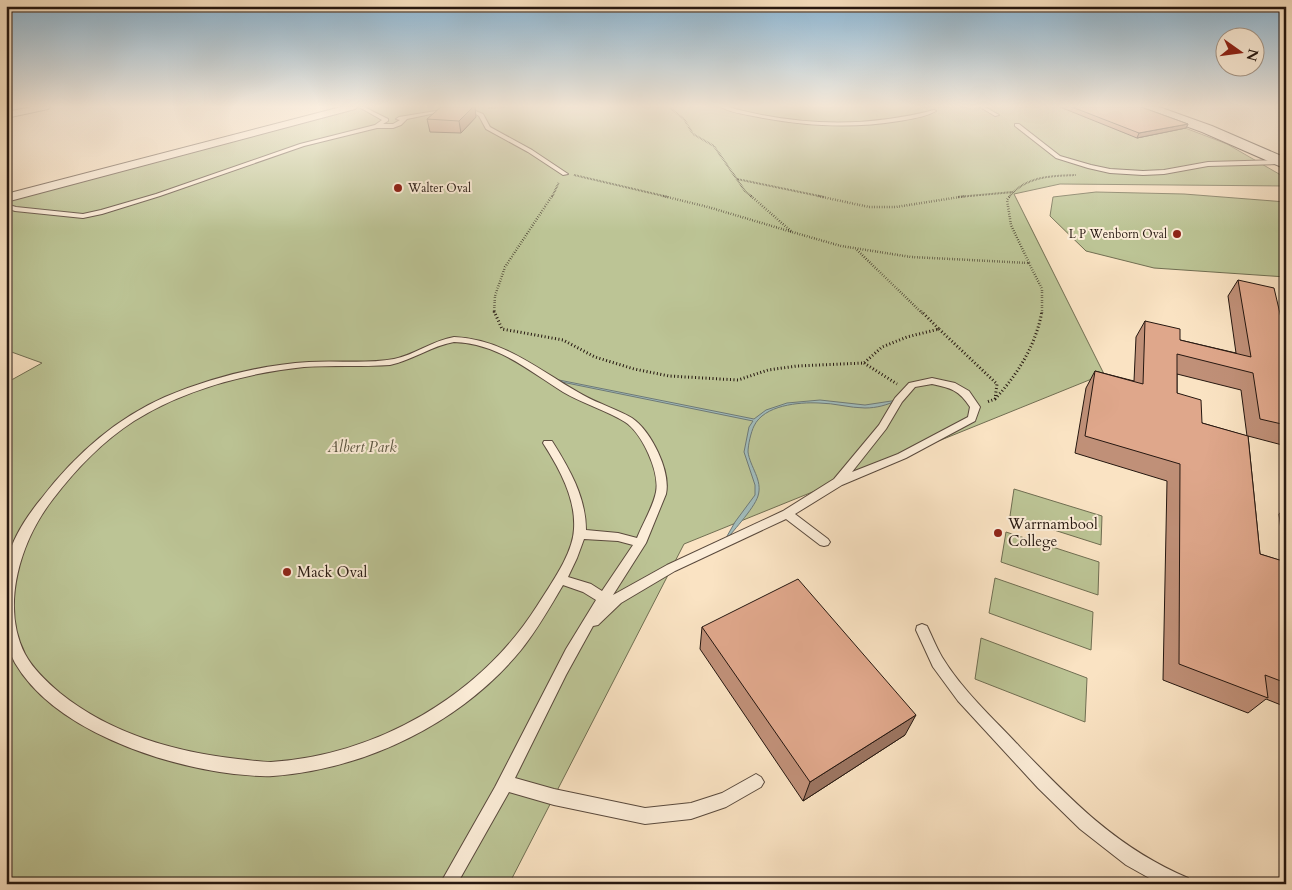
<svg xmlns="http://www.w3.org/2000/svg" width="1292" height="890" viewBox="0 0 1292 890" font-family="Cardo,serif">
	<style>
		.green { fill: #bcc495; stroke: #706e52 }
		.water { fill: #a1bcbc; stroke: #6f7a77 }
		.lines { fill: none; stroke-linecap: round; stroke-linejoin: round }
		.lane-casing { stroke: #5a4a3d; stroke-width: 2 }
		.street-casing { stroke: #5a4a3d; stroke-width: 2 }
		.secondary-casing { stroke: #251710; stroke-width: 2 }
		.path-far2 { stroke: #251710; stroke-width: 2; stroke-dasharray: 0.5 1; stroke-linecap: butt }
		.path-far1 { stroke: #251710; stroke-width: 2.5; stroke-dasharray: 0.5 2; stroke-linecap: butt }
		.path { stroke: #251710; stroke-width: 3; stroke-dasharray: 1 2.5; stroke-linecap: butt }
		.lane { fill: #fcedd8; fill-rule: evenodd }
		.street { fill: #fcedd8; fill-rule: evenodd }
		.secondary { fill: #fcedd8; fill-rule: evenodd }
		.wall { fill: #c09078; stroke: #251710; fill-rule: evenodd }
		.shaded-wall { fill: #9c7561; stroke: #251710 }
		.building { fill: #dfa78b; stroke: #251710 }
		.poi-dot { fill: #8f2418; stroke: #fcedd8; stroke-width: 2 }
		.labels { text-anchor: middle; stroke-width: 4; stroke-linejoin: round; paint-order: stroke }
		.far-poi-label { font-size: 12px; fill: #251710; stroke: #fcedd8; text-anchor: start }
		.park-label { font-size: 15px; font-style: italic; fill: #5a543f; stroke: #fcedd8 }
		.poi-label { font-size: 15px; fill: #251710; stroke: #fcedd8; text-anchor: start }
	</style>
	<rect width="100%" height="100%" fill="#fae3c3"/>
	<filter id="stains"><feTurbulence type="fractalNoise" baseFrequency=".004" numOctaves="4"/><feColorMatrix values="0 0 0 0 .2 0 0 0 0 .09 0 0 0 0 .02 0 0 0 .5 -.17"/></filter>
	<radialGradient id="worn" r=".72"><stop offset=".6" stop-color="#630" stop-opacity="0"/><stop offset="1" stop-color="#630" stop-opacity=".3"/></radialGradient>
	<path class="green" d="M358 107H1130L1227 144 1286 178V186L1060 184 1014 194 1104 374 684 544 509 884H6V383L42 363 6 350V200Z
		M1096 192 1184 194 1286 202V277L1154 268 1086 251 1050 216 1053 197Z
		M1014 489 1102 516 1101 545 1010 516Z
		M1006 532 1099 562 1098 595 1001 562Z
		M995 578 1093 612 1091 650 989 613Z
		M981 638 1087 678 1085 722 975 679Z"/>
	<path class="water" d="M549 378 754 419 766 410 787 403 820 400 865 405 898 400C887 405 877 408 865 408 850 408 834 403 819 403 799 402 764 405 754 426 751 432 748 445 748 452 750 467 763 480 758 496 754 509 731 533 722 545L735 522 755 495V485L744 452 749 427 753 421 552 380Z"/>
	<g class="lines">
		<defs>
			<path id="lane" d="M359 107H364L388 119V121L383 124H393L400 120 396 119 399 117 448 109 450 110 407 119 401 125 393 128H377L304 146 160 196 102 214 83 218 15 211 6 208V204L16 207 83 214 101 210 156 194 300 144 375 125 382 120Z
				M721 107H728C796 126 866 128 934 110L936 111C926 117 911 119 899 121 851 129 802 126 753 116 743 114 729 112 721 107Z
				M980 107H985L999 115 995 116Z
				M461 109 473 110 483 114 490 127 532 150 568 174 563 175 528 152 486 129 479 116 472 112 461 111Z
				M1015 124H1019L1060 156 1091 165 1110 169 1143 171 1164 170 1208 162 1281 160 1284 162 1281 164 1208 166 1164 174 1143 175 1110 173 1088 168 1056 158 1015 126Z
				M454 337C505 339 541 372 583 395 599 404 617 409 632 418 651 431 671 471 666 494L646 543 613 595 667 565 783 511 834 479 879 425 895 398 909 383 932 378 955 383 969 391 980 407 975 421 906 458 842 485 795 514 828 539 830 542 828 545 824 546 820 545 786 519 675 571 621 603 598 625 593 626 566 675 515 778 554 789 645 808 691 803 722 793 756 774 761 777 764 782 761 787 726 807 691 819 645 824 554 805 509 792 457 884H440L495 787 566 649 596 600 583 592 563 585C550 607 537 630 521 650 461 723 366 769 273 776 260 777 247 775 234 774 161 765 54 730 15 663 12 657 9 651 7 645 5 635 5 571 7 561 12 539 27 516 41 499 74 456 115 419 165 397 210 378 261 365 309 362 337 360 366 364 394 359 415 355 431 341 454 337ZM454 342C497 343 528 370 563 392 583 404 606 410 625 422 642 433 660 472 656 492 653 507 643 523 637 538L618 533 586 530C586 497 569 468 552 441H544L543 443C559 468 576 498 574 529 573 554 550 585 537 606 480 696 377 755 271 762 260 762 249 760 238 759 175 752 111 734 60 693 47 682 33 669 25 654 0 605 21 540 53 499 75 470 103 441 134 421 183 390 246 373 304 367 332 365 361 367 390 365 413 360 431 346 454 342ZM932 384C951 388 959 390 970 407L968 417 898 454 852 472 886 429 902 402 915 387ZM584 539 618 541 633 545 602 591 591 584 568 577 577 558Z
				M922 624 927 626C932 636 936 647 942 657 962 690 992 717 1019 746 1071 800 1117 848 1188 878L1190 884H1162L1151 879 1126 865 1080 829 1038 788 958 701 933 667 916 630 917 626Z"/>
			<path id="street" d="M32 107H50L48 109 6 118V112Z
				M341 107H357L355 109 6 202V194Z"/>
			<path id="secondary" d="M1140 107H1159L1212 126 1286 158V169L1202 132 1142 110Z"/>
		</defs>
		<use href="#lane" class="lane-casing"/>
		<use href="#street" class="street-casing"/>
		<use href="#secondary" class="secondary-casing"/>
		<path class="path-far2" d="M669 107 684 119 693 134 714 146 745 191 752 197
			M488 108 506 107
			M574 175 668 197
			M737 179 824 197
			M552 197 559 182
			M958 197 1013 192
			M1009 197C1026 176 1051 176 1076 175"/>
		<path class="path-far1" d="M663 196 708 207 792 232
			M751 196 792 232 841 246 911 257 1029 263 1011 225 1007 200 1010 196
			M818 196 869 207H896L966 196
			M857 250 922 313
			M1029 263 1042 289V313
			M494 313 495 296 505 267 552 196
			M1284 313 1283 309 1286 310"/>
		<path class="path" d="M494 311 502 329 563 340 595 357 634 369 669 376 738 380 768 370 797 366 864 363 882 347 907 337 939 329 921 311
			M1284 311 1286 323
			M939 329 997 384 995 399 987 402
			M864 363 897 384
			M995 399C1018 374 1036 345 1042 311"/>
		<use href="#lane" class="lane"/>
		<use href="#street" class="street"/>
		<use href="#secondary" class="secondary"/>
	</g>
	<path class="wall" d="M1060 107H1141L1188 124 1186 128 1137 138Z
		M476 117 461 133 430 132 427 119Z
		M1238 280 1286 339V446L1248 436 1260 554 1285 562 1279 514 1286 506V707L1266 699 1248 713 1163 680 1167 481 1075 453 1086 388 1095 371 1134 381 1136 337 1145 321 1180 340 1236 353 1228 296ZM1177 374 1241 390 1247 436 1202 423 1177 393Z
		M702 627 905 735 803 801 700 649Z"/>
	<path class="shaded-wall" d="M473 107H475L476 117 461 133 459 121Z
		M1188 124 1186 128 1137 138 1139 133Z
		M916 715 905 735 803 801 810 782Z"/>
	<path class="building" d="M441 107H473L459 121 427 119Z
		M1072 107H1141L1188 124 1139 133Z
		M1238 280 1274 288 1286 339V425L1260 419 1253 373 1177 354V393L1201 400 1202 423 1248 436 1260 554 1286 562V683L1265 675 1268 698 1179 664 1180 464 1085 436 1095 371 1143 384 1145 321 1180 329V340L1251 357Z
		M798 579 916 715 810 782 702 627Z"/>
	<linearGradient id="sky" x2="0" y2="1"><stop stop-color="#8bb7d6"/><stop offset="0.46" stop-color="#fdf2e4"/><stop offset="1" stop-color="#fdf2e4" stop-opacity="0"/></linearGradient>
	<rect width="1292" height="231" fill="url(#sky)"/>
	<g class="poi-dot">
		<circle cx="398" cy="188" r="5"/>
		<circle cx="1177" cy="234" r="5"/>
		<circle cx="998" cy="533" r="5"/>
		<circle cx="287" cy="572" r="5"/>
	</g>
	<g class="labels">
		<g class="far-poi-label">
			<text x="408" y="192">Walter Oval</text>
			<text x="1167" y="238" text-anchor="end">L P Wenborn Oval</text>
		</g>
		<g class="park-label">
			<text x="362" y="452">Albert Park</text>
		</g>
		<g class="poi-label">
			<text x="1008" y="529">Warrnambool<tspan x="1008" dy="17">College</tspan></text>
			<text x="297" y="577">Mack Oval</text>
		</g>
	</g>
	<rect width="1292" height="890" fill="none" stroke="#fae3c3" stroke-width="25"/>
	<rect x="8" y="8" width="1277" height="875" fill="none" stroke="#251710" stroke-width="2.5"/>
	<rect x="12" y="12" width="1267" height="865" fill="none" stroke="#251710"/>
	<g transform="translate(1240 52) rotate(104)"><circle r="24" fill="#fcedd8" stroke="#a69788"/>
	<path d="M0-4L9 19L0 12L-9 19Z" fill="#8f2418"/>
	<text y="-8" font-size="14" font-weight="bold" text-anchor="middle" fill="#251710">N</text>
	</g>
	<rect width="100%" height="100%" filter="url(#stains)"/>
	<rect width="100%" height="100%" fill="url(#worn)"/>
</svg>
